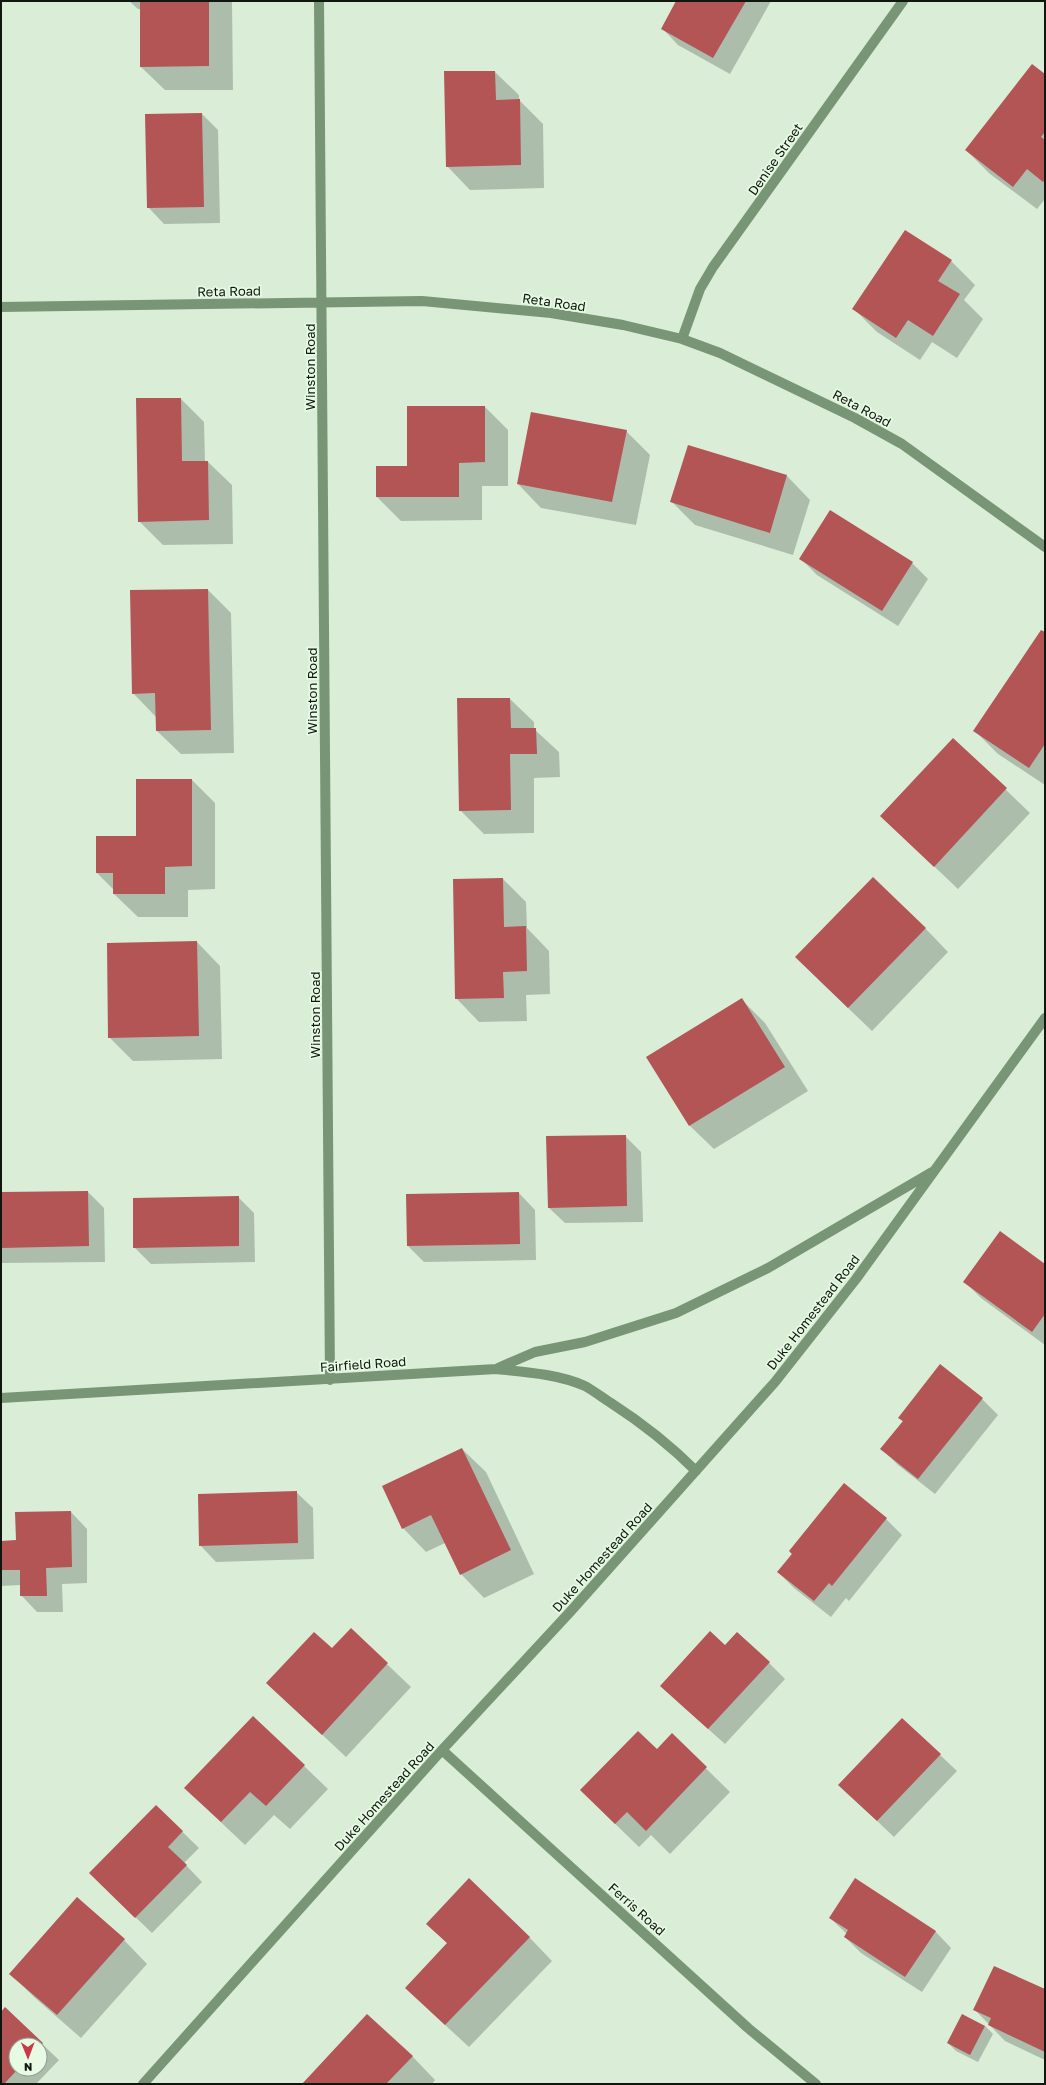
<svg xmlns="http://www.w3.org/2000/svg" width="1046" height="2085" viewBox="0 0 1046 2085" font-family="'Golos Text',sans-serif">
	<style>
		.shadow { fill: #0003; fill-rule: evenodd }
		.building { fill: #b35455 }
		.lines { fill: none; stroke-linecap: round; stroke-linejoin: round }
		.minor { stroke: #789576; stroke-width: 10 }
		.labels { text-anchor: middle; stroke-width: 3.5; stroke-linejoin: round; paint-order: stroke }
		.street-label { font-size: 13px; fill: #10170f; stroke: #e6fae4 }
	</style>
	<rect width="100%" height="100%" fill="#d9edd7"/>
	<path class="shadow" d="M129 1H232L233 90H165L141 67V9H138Z
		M677 1H771L730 74 678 45 662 28Z
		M445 72H495L519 95V100L543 124 544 188 470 190 447 166Z
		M1045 75V199L1037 209 990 174 966 150Z
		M202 114 218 130 220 223 164 224 148 207Z
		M951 261 975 285 964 300 983 319 957 358 932 342 920 360 877 332 854 309Z
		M181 399 204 422 205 462H208L232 485 233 544 163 545 139 521Z
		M485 407 508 430V486H482V520L401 521 377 497 408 467Z
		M531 413 626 431 650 455 636 525 541 508 518 484Z
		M688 446 787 476 810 500 793 555 695 525 672 502Z
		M801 559 912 563 928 579 898 626 817 575Z
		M208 590 231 613 234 753 181 754 157 731 156 717 133 693Z
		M1045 633V785L998 754 975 731Z
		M510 699 534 722V729L559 752 560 777 534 778V833L484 834 460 810Z
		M953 739 1030 813 958 889 881 816Z
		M192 780 215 803V889L188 890V917H138L114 894V890L97 873 137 837Z
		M503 879 526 902 527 928 549 951 550 994 526 995 527 1021 479 1022 456 998Z
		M925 928 948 952 872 1031 820 981Z
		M197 942 220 966 222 1059 133 1061 109 1037Z
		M741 999 765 1023 808 1091 714 1149 690 1126 647 1057Z
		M625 1136 641 1152 643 1222 565 1223 548 1207Z
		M88 1192 104 1208 105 1262 1 1263V1193Z
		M519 1193 535 1210 536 1260 424 1262 408 1246Z
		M238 1197 254 1213 255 1262 151 1264 134 1247Z
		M1045 1265V1345L981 1298 964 1281Z
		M982 1399 998 1415 935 1494 898 1465 882 1449 903 1422 899 1417Z
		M462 1449 486 1472 534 1574 484 1598 461 1574 445 1543 426 1552 403 1528Z
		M844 1485 886 1519 902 1535 849 1601 846 1598 831 1617 794 1588 778 1572Z
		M296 1492 313 1508 314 1559 216 1562 200 1545Z
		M71 1512 87 1529V1583L62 1584 63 1612H37L21 1595V1585L1 1586V1542L17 1541Z
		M351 1630 411 1687 346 1757 267 1683 332 1650Z
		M725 1647 769 1663 785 1679 725 1744 678 1702Z
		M253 1717 328 1789 290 1829 274 1815 245 1845 209 1811Z
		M902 1719 957 1771 894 1837 856 1801Z
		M672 1735 730 1792 670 1854 651 1835 639 1847 605 1814Z
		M156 1806 199 1848 184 1863 202 1882 152 1933 107 1890Z
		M830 1918 935 1931 951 1948 922 1992 861 1953 845 1937 847 1934Z
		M427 1924 529 1937 552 1961 469 2047 430 2011 448 1944Z
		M124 1940 147 1964 81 2038 34 1997 11 1974Z
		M1045 1990V2060L1005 2041 975 2010Z
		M5 2009 59 2060 36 2084H1V2013ZM16 2045H40V2069H16Z
		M962 2015 985 2026 993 2034 978 2062 956 2051 948 2043Z
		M412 2056 435 2080 432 2084H303Z"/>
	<path class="building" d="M140 1H209V66L140 67Z
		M676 1H746L713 58 661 29Z
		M1032 64 1045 74V132L1041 137 1045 140V180L1043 182 1027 169 1013 187 965 150Z
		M444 71H495L496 100 520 99 521 165 446 167Z
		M202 113 204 207 147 208 145 114Z
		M905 230 952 260 938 281 960 294 933 336 908 320 896 338 852 309Z
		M136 398H181L182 461H208L209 520 138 522Z
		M407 406H485V462L459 463V497H376V466H407Z
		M531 412 627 430 612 502 517 484Z
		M688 445 787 475 770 533 670 502Z
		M830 510 913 562 882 611 799 559Z
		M208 589 211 730 156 731 155 693 132 694 130 590Z
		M1041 630 1045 632V744L1029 768 973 731Z
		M457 698H510L511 728H536L537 754H510L511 810 459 811Z
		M953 738 1007 788 934 867 880 816Z
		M136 779H192V866L165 867V894H113V873H96V836H136Z
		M873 877 926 928 848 1008 795 957Z
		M503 878 504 927 526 926 527 971 503 972 504 998 455 999 453 879Z
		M197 941 199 1036 108 1038 107 943Z
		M742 998 785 1067 689 1126 646 1057Z
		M626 1135 627 1206 548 1208 546 1136Z
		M88 1191 89 1246 1 1248V1192Z
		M519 1192 520 1244 407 1246 406 1194Z
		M239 1196V1246L133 1248V1198Z
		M1000 1231 1045 1264V1314L1032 1332 963 1282Z
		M940 1364 983 1398 918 1479 880 1449 903 1421 898 1418Z
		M462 1448 511 1550 460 1575 431 1515 402 1529 382 1486Z
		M844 1483 887 1518 832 1586 829 1583 814 1601 777 1572 792 1554 789 1551Z
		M297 1491 298 1543 199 1546 198 1494Z
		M71 1511 72 1567 46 1568 47 1596H20V1570H1V1541L16 1540 15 1512Z
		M351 1628 388 1663 322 1735 266 1683 314 1632 332 1648Z
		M710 1631 725 1645 737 1632 770 1662 708 1729 660 1686Z
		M253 1716 305 1765 266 1806 250 1792 221 1822 184 1788Z
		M902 1718 941 1754 877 1821 838 1785Z
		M638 1731 657 1749 672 1733 707 1767 646 1831 627 1812 615 1824 580 1790Z
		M156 1805 183 1831 168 1847 187 1865 135 1918 89 1873Z
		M469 1878 530 1937 445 2025 405 1988 447 1943 426 1924Z
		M855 1878 936 1931 905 1977 844 1937 848 1930 829 1918Z
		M77 1897 125 1939 57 2015 9 1974Z
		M994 1966 1045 1989V2052L988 2025 991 2018 973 2010Z
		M5 2007 43 2043 40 2047V2045H16V2069H18L4 2084H1V2012Z
		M367 2014 413 2056 386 2084H302Z
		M962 2014 985 2026 970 2055 947 2043Z"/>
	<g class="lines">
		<path class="minor" d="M319 1 330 1380
			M1 307 422 301 551 313 623 325 682 339 720 353 855 418 902 444 1045 547
			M682 339 700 289 713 267 903 1
			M498 1368 535 1352 585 1342 676 1313 768 1268 932 1172
			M1 1398 496 1369C525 1372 558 1374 585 1386 594 1391 603 1398 611 1403 642 1423 670 1445 696 1471
			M442 1750 748 2028 816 2084
			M143 2084 442 1750 570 1612 775 1382 856 1279 1045 1018"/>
	</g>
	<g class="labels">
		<g class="street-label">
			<text transform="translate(775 159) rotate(-55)" y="5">Denise Street</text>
			<text transform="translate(229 291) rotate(-1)" y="5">Reta Road</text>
			<text transform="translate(554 302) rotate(8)" y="5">Reta Road</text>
			<text transform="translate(310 367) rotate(-90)" y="5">Winston Road</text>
			<text transform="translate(862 408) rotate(28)" y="5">Reta Road</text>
			<text transform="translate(312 691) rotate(-90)" y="5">Winston Road</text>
			<text transform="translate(315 1015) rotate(-90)" y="5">Winston Road</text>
			<text transform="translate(813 1312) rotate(-52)" y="5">Duke Homestead Road</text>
			<text transform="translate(363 1364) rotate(-4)" y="5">Fairfield Road</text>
			<text transform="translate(602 1557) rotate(-48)" y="5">Duke Homestead Road</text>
			<text transform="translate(384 1796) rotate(-48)" y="5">Duke Homestead Road</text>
			<text transform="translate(637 1909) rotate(42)" y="5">Ferris Road</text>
		</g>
	</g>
	<rect width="1046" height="2085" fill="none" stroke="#10170f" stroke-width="4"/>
	<g transform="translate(28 2057) rotate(179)"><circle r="19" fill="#e6fae4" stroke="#909f8f"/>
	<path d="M0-3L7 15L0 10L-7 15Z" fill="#ca3a46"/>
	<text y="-6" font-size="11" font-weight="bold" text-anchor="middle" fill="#10170f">N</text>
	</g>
</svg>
